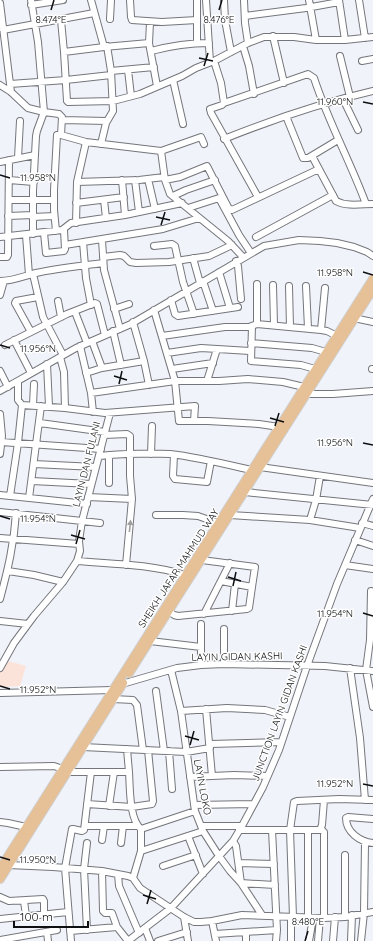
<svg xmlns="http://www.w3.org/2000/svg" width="373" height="941" viewBox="0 0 373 941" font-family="Quicksand,sans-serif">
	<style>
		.medical { fill: #fce3d9 }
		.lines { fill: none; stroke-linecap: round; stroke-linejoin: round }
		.minor-casing { stroke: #74767b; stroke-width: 8 }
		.major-casing { stroke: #cfcfcf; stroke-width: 10 }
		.minor { stroke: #fff; stroke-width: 6 }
		.major { stroke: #e6c097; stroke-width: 8 }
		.oneway { fill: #9f9fa0 }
		.ticks { fill: none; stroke: #0e0f11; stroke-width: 1.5 }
		.labels { text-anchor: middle; stroke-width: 3; stroke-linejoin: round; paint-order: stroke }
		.street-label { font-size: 10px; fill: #0e0f11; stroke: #fff }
		.ticks-label { font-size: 10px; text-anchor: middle; fill: #0e0f11; stroke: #fff; stroke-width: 3; stroke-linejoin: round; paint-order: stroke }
	</style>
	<rect width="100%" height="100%" fill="#f0f3f9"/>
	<path class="medical" d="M5 660 26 666 20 686 0 687V668Z"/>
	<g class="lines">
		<defs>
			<path id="minor" d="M31 0 38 42 44 112 37 131 36 136 33 191V234
				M91 0 104 47
				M130 0 131 17 132 20 162 22 197 20
				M206 0 210 62
				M224 0 225 20 231 52
				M244 0 245 23 248 43
				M309 0 316 40
				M339 0 345 40
				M359 0 365 38
				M0 3 11 92
				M31 5 63 0
				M245 16 306 8 339 2
				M110 19 111 0
				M61 20 64 52 67 101 68 102 113 101 140 94 182 76 196 68 214 61 248 43 264 37H294L316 40H345L373 37
				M150 22 149 43 157 86
				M3 30 94 13
				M273 36 284 83
				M197 43V0
				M243 46 249 66 254 94
				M151 51C170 46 189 43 209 43
				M64 52 104 47 149 43
				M340 56 350 97
				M214 61 221 83 224 103 222 105 210 109 211 113 258 197
				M362 61 373 59
				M128 70 131 96
				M111 71 154 67
				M173 80 183 124
				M10 84 66 80 111 75
				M0 85 11 92 28 108 44 112 59 114 62 117 61 135
				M343 99 358 130
				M224 103 308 74 314 78C328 121 350 161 366 204
				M286 116 303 158H308L338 140
				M62 120 107 121
				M224 139C274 119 321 103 373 91
				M101 144 106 123 113 111 111 71 107 46
				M161 151 165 180 170 194 228 241 243 257
				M312 156 336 201C347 207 362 204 373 204
				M18 158 20 121
				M0 162 35 155
				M148 179 155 209
				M9 180 34 182
				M122 180 125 215
				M135 180 139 212
				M165 180 180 177 207 166 228 207 230 209 232 210 319 169
				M77 182 139 180 164 177
				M173 196 186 190 215 180
				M9 200H54
				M104 200 106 218
				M76 203 124 197
				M188 208 219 198 239 235 251 253
				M8 216 33 215
				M33 217 54 216
				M76 223 77 182 86 142
				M56 231 54 210V190L57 135H61L86 142 161 151 201 137 204 144
				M44 233 46 253 64 251 65 249 64 230
				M26 235 29 275
				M0 237 62 230 71 223 125 215 182 203
				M256 237 333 195
				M102 240 104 270 120 329
				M83 242 86 278 91 305
				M65 245 163 229 199 218
				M154 246 172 244 175 246 183 282 194 314
				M0 257H7L8 255 9 160
				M103 257 120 255 124 256 130 262 136 263 169 262 209 256 232 245
				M193 258 200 283
				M236 261 238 266 241 299
				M219 272 230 308
				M33 274 43 317 63 355
				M0 281C13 281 24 276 36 273 58 268 81 266 103 263
				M203 281 213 311
				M257 284V324
				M273 285 274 325
				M289 286 290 327
				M306 286 308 328
				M0 295 4 281
				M171 300 175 314 178 316 238 307
				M58 301 61 317
				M114 309 129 304
				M154 310 175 381 179 421H208L259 424 279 427
				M75 312 87 343
				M354 318 373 322
				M133 322 144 361 149 385
				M252 326 251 361 301 365 315 369
				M321 330 325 288
				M113 331 121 365
				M31 332 15 303 16 301 38 297
				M162 336 225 327H249L257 324 321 330 327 331 337 336
				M14 340 31 373
				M92 341 102 368
				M251 343 312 348 326 352
				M5 345 67 314 95 303 97 304 105 335
				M80 346 91 393 93 412
				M167 353 201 348 250 351
				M60 357 64 372 65 408
				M47 364 49 406
				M172 369 213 363
				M372 369H373
				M0 371 8 387
				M86 373 102 368 144 361
				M207 381 217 349
				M0 391 76 348 131 324 264 246 299 240 320 241 337 243 354 247 367 252 373 256
				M91 393 175 381H219L248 379 283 382 304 387
				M307 394H333L373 391
				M22 405 65 408 105 413 195 406 194 421
				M33 405 34 384
				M0 414 2 436 0 454
				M40 423 105 432
				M104 435 127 434 130 436V476L132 499 126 565
				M1 442 101 449
				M151 454 152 426
				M109 455V483
				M174 455 173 476 175 479 207 482 211 461
				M99 456C123 454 147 453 170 454 197 457 225 464 251 470
				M34 464 95 467
				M260 467 373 483
				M32 481 91 484
				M245 492 373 505
				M0 495 87 504
				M10 496 18 443 22 405 18 400V381
				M88 497 132 499
				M29 498 41 406
				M0 512 100 523
				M156 515H183L198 516 218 523
				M230 515 310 520 360 528
				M310 520 316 500 320 476
				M362 523 373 526
				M0 538 79 544
				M355 540 373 546
				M202 560 255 567 252 587 221 581
				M77 561C113 564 150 564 185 575
				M345 565 373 569
				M8 571 34 575 63 582
				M371 591 370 640 366 670 373 707
				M0 599C8 569 14 544 16 513
				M169 611 174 615 178 616 247 609 249 608 252 587
				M232 611 235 584
				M204 614 230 563
				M0 621 28 624
				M224 629V664
				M150 641 201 647
				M201 665V624
				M0 668 14 643 34 616 63 582 77 561 80 551 79 541 82 521 110 413
				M350 668 360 738 365 800
				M171 670 181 711 195 811 203 831 219 856 230 871 241 883 262 915
				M122 684 177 668 201 665 224 664 325 666 373 671
				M156 691 164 751
				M0 693 112 690
				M113 699 133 700 137 705 143 750
				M206 709 212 776
				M181 711 227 708 265 710 290 717
				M210 744 281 742
				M83 747 186 752 210 748
				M169 751 172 789
				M0 767 54 766 72 772H129L127 749
				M129 772C130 787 129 819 141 829V851L133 878
				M190 777 234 775 267 776
				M87 804 132 807 152 804 153 801 148 750
				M194 805 253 804
				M109 806 114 772
				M373 819 348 817 346 818C346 832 360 842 373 843
				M0 822 8 823 26 827
				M85 826H137
				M201 826H242
				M141 829 195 811
				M321 829 324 832V918
				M239 830H320L322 825 324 800
				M272 830 277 930 276 941
				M308 830V918
				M188 836 203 874
				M102 840 104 826
				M233 841 236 846 241 883 275 885
				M121 843 123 826
				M141 851 203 831
				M239 863 274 864
				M8 865 53 867 102 871 128 876 133 878 140 888 184 917 194 922H201L212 921 242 915 324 918 345 917 373 912
				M163 866 196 855
				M102 871 103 911 105 913H112L117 927 128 941
				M118 874 119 886 139 933
				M0 897 9 901 43 899 44 901V914
				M24 901 26 916
				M184 917 188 941
				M293 917 290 830 294 802 297 801 339 799 373 800
				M345 917V855
				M0 919 68 912
				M212 921 216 941
				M145 928 150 941
				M87 930 84 869 87 843
				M70 931 117 927
				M47 932 48 941
				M215 934 277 930
				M0 940 57 930
				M71 941 65 868 72 829H73L82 831 84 830 91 772
				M128 941 171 908 233 841 242 826 263 787 279 750 307 666 337 584 373 499
				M158 941 187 932
				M246 941V932
				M291 941V917
				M309 941 313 918
				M318 941 320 918
				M333 941 335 917
				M351 941 352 915
				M361 941 364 913 365 843"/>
			<path id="major" d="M129 673 373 289
				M0 869 373 279
				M0 879 123 683"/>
		</defs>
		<use href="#minor" class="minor-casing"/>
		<use href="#major" class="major-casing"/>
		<use href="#minor" class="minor"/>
		<use href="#major" class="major"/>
	</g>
	<defs><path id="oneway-solid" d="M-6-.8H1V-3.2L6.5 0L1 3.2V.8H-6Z"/></defs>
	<use class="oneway" href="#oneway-solid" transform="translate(130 526) rotate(-84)"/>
	<path class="ticks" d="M51 10 54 0M219 10 222 0M199 58 213 61M204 66 208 53M363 102 373 104M0 175 10 178M156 217 170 220M161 225 165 212M363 272 373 275M0 345 10 348M114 376 127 380M119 384 122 371M270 418 284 422M275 426 279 413M363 443 373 445M0 516 10 519M71 535 85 539M76 544 80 530M228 577 241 581M233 586 236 572M363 613 373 616M0 686 10 689M185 736 199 740M190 745 194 731M363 784 373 786M0 857 10 860M143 895 156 899M147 904 151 890M305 941 308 931"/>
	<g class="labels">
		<g class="street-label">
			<text transform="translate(86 464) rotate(-76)" y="4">LAYIN DAN FULANI</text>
			<text transform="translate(178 568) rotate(-57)" y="4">SHEIKH JAFAR MAHMUD WAY</text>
			<text transform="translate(237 656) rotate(-1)" y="4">LAYIN GIDAN KASHI</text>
			<text transform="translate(279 713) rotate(-70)" y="4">JUNCTION LAYIN GIDAN KASHI</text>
			<text transform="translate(203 787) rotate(79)" y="4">LAYIN LOKO</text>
		</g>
	</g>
	<g class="ticks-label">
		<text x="219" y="23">8.476°E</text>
		<text x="51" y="23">8.474°E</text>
		<text x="335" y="105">11.960°N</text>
		<text x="38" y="181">11.958°N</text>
		<text x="335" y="276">11.958°N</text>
		<text x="38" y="352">11.956°N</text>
		<text x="335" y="446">11.956°N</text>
		<text x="38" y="522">11.954°N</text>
		<text x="335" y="617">11.954°N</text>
		<text x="38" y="693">11.952°N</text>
		<text x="335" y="787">11.952°N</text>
		<text x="38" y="863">11.950°N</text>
		<text x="308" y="925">8.480°E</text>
	</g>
	<path d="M14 921v6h74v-6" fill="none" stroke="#0e0f11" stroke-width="2"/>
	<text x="20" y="921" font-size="12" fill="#0e0f11" stroke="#ffffff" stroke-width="3" paint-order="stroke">100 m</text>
</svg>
